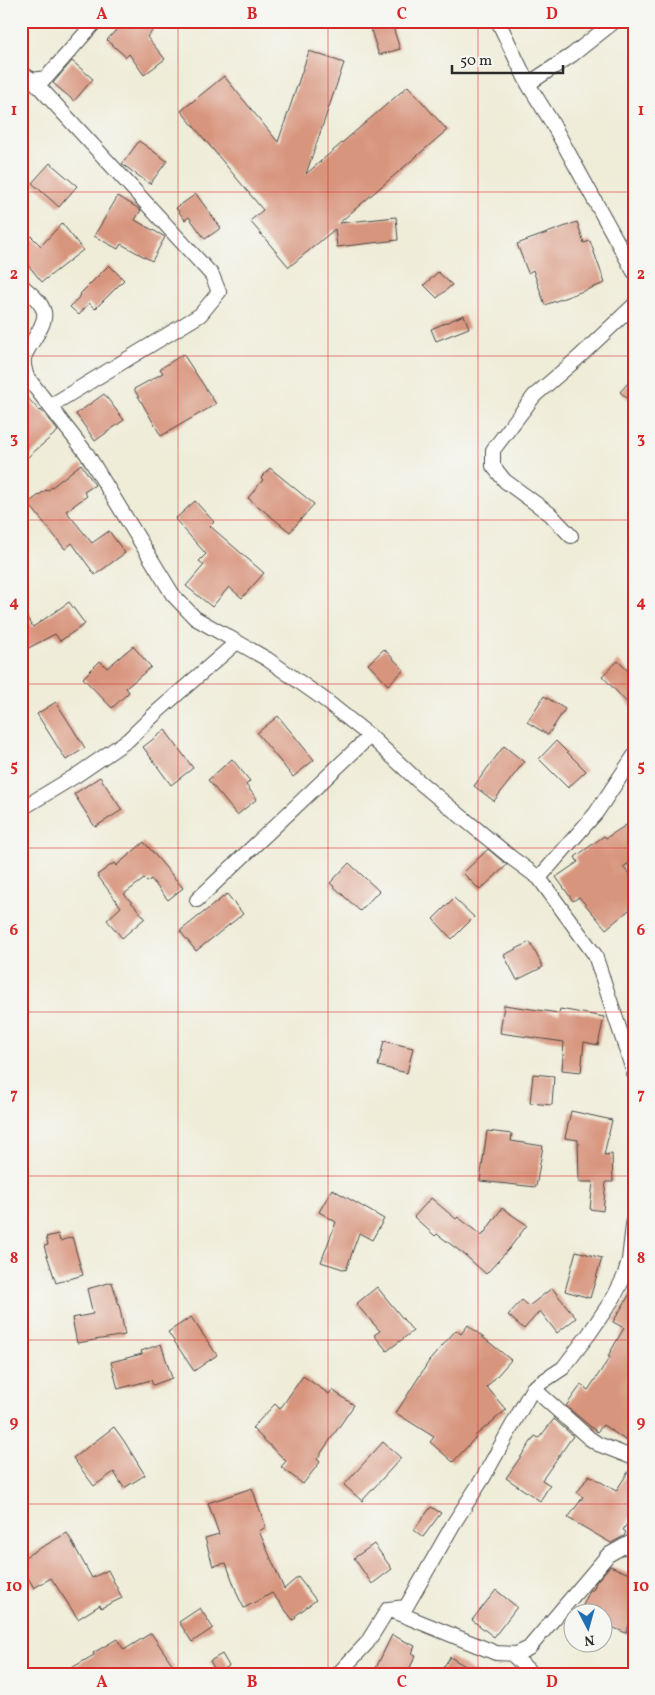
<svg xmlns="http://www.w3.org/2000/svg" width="655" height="1695" viewBox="0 0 655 1695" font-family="Vollkorn,serif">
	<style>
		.building { fill: #d8957e }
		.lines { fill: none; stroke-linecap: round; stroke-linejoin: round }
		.minor-casing { stroke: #484845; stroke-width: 16 }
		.minor { stroke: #fff; stroke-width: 14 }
		.grid { fill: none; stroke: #d62828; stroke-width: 1; stroke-opacity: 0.55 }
		.neatline { fill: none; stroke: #d62828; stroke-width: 2 }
		.grid-label { font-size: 16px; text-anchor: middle; font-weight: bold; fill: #d62828 }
	</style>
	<rect width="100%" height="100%" fill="#f6f6f2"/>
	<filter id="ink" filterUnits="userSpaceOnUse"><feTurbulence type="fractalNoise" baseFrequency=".02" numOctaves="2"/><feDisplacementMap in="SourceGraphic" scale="10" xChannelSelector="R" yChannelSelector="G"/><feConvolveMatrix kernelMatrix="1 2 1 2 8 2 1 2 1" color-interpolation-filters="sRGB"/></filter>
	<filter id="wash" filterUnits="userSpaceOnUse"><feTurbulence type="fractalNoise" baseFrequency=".0096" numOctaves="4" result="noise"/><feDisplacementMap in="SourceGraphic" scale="20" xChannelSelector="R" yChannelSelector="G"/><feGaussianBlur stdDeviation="1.12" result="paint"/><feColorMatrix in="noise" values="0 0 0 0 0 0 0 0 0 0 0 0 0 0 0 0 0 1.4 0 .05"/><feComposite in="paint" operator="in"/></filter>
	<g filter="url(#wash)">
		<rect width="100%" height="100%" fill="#efecd8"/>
		<g id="blocks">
			<path class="building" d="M124 21H161L147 37 165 59 144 75 129 54 126 57 107 40Z
				M368 21H391L400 49 379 55Z
				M309 51 344 63 306 174 408 86 447 130 339 223 396 217 398 240 337 247 335 229 289 267 250 221 263 210 181 111 224 76 278 142Z
				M72 61 93 79 74 101 53 83Z
				M139 141 167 161 150 184 122 164Z
				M50 163 77 186 59 207 32 183Z
				M196 194 221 228 205 239 189 217 185 220 176 208Z
				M118 196 141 210 135 220 165 237 152 261 121 244 118 249 94 236Z
				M577 222 584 243 590 241 605 283 545 305 533 270 528 273 517 244Z
				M62 223 83 250 42 282 28 265 21 272V226L41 246Z
				M109 265 124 280 95 309 89 303 79 315 70 307 81 295 80 294Z
				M438 272 452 285 437 298 424 285Z
				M464 315 469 328 436 341 431 329Z
				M183 354 216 404 161 436 134 389 163 373 160 369Z
				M634 376V404L620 392Z
				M21 391 40 411 41 410 58 431 21 463Z
				M104 394 124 420 95 441 76 414Z
				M81 464 95 485 84 492 87 496 66 511 92 543 109 531 125 553 95 575 72 543 65 549 28 503 46 490 47 491Z
				M270 468 314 504 290 532 248 498 263 480 261 478Z
				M195 501 214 522 210 526 264 573 242 598 229 587 212 607 186 586 204 565 199 561 206 554 175 519Z
				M69 602 85 624 60 641 55 634 21 652V607L33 627Z
				M133 646 151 667 126 688 129 692 112 708 83 678 100 661 107 668Z
				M384 649 404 670 388 685 368 664Z
				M618 661 634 677V710L602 676Z
				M544 696 565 709 548 735 527 722Z
				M56 702 85 748 66 760 37 714Z
				M278 716 314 760 293 777 257 733Z
				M165 730 193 768 171 785 143 747Z
				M556 741 586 771 568 788 539 759Z
				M504 746 524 762 494 801 474 786Z
				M232 759 250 781 246 785 257 799 237 815 208 780Z
				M100 777 122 810 95 827 74 794Z
				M634 820V860L623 867 634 880V906L606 929 579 897 573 901 556 877 578 862 575 857 604 836 606 838Z
				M144 842 183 888 168 900 151 879 147 882 144 879 124 894 145 918 122 938 107 920 121 907 97 875 114 863 116 866Z
				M488 849 507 865 480 890 463 873Z
				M349 863 379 891 360 911 330 883Z
				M227 894 243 914 196 951 180 931Z
				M454 898 474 917 452 939 433 919Z
				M530 942 543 967 517 980 504 955Z
				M504 1005 559 1013 560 1009 604 1017 598 1045 584 1042 581 1072 562 1070 564 1042 500 1033Z
				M384 1041 413 1048 407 1073 378 1066Z
				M533 1074 554 1076 552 1105 530 1103Z
				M571 1111 612 1120 604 1155 612 1154 613 1182H606L603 1211 590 1209 593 1182H579L578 1140 565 1138Z
				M487 1131 512 1134 511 1141 543 1146 536 1187 480 1181Z
				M332 1189 384 1219 372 1240 359 1233 346 1270 321 1262 336 1222 319 1212Z
				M431 1198 456 1219 458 1217 482 1236 502 1208 527 1225 509 1249 486 1274 465 1255 437 1234 435 1236 414 1217Z
				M58 1234 60 1241 72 1237 83 1275 56 1283 44 1246 48 1245 46 1237Z
				M576 1251 602 1258 590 1298 565 1291Z
				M112 1282 120 1309 125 1335 77 1343 72 1318 93 1314 87 1289Z
				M377 1287 413 1331 387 1351 374 1335 380 1331 356 1304Z
				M634 1287V1446L603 1425 597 1432 566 1406 581 1385 588 1390 610 1357 608 1356 624 1328 613 1322Z
				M552 1288 576 1318 557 1333 540 1311 524 1329 508 1315 522 1300 529 1306Z
				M191 1317 217 1355 194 1371 168 1332Z
				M468 1325 511 1360 487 1387 506 1410 475 1436 476 1437 453 1462 430 1442 434 1437 396 1413 429 1361 456 1330 461 1334Z
				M161 1344 172 1378 153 1385 151 1380 118 1389 111 1362 142 1354 141 1351Z
				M303 1376 329 1394 332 1390 354 1405 317 1459 320 1462 303 1484 281 1467 286 1461 252 1428 275 1404 280 1409Z
				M554 1419 573 1436 542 1480 550 1485 540 1501 506 1478 535 1436 539 1438Z
				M114 1427 124 1441 145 1475 124 1488 114 1472 94 1486 73 1458Z
				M383 1442 401 1458 362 1501 344 1485Z
				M632 1466 634 1467V1513L623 1530 626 1532 624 1536 611 1543 568 1518 583 1497 577 1493 589 1475 616 1491Z
				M252 1488 266 1527 259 1531 284 1589 298 1577 316 1600 295 1616 296 1618 293 1620 272 1593 244 1608 238 1596 226 1563 213 1566 205 1538 219 1534 208 1503Z
				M431 1507 441 1513 423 1537 414 1530Z
				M67 1533 92 1578 108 1570 122 1598 101 1608 100 1605 78 1619 51 1578 34 1588 21 1566V1559Z
				M374 1544 392 1569 372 1584 354 1558Z
				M610 1566 634 1576V1613L626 1633 602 1623V1612H580L590 1590H593L596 1582Z
				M496 1590 517 1607 494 1637 472 1620Z
				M200 1608 213 1628 192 1642 179 1622Z
				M151 1633 175 1668 167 1674H61L94 1655 93 1653 117 1639 124 1650Z
				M392 1635 415 1646 412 1653 416 1655 407 1674H373Z
				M222 1654 229 1666 217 1673 210 1661Z
				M450 1657 479 1674H439Z"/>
		</g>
	</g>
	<g filter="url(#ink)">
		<use href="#blocks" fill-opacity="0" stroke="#484845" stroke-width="1"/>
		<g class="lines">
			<defs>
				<path id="minor" d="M498 21 528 84 551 121 634 272
					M21 73 33 80 46 78 96 21
					M33 80 212 275 219 292 200 315 50 406
					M528 84 572 55 615 21
					M21 285C29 292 41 301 44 312 47 326 28 344 24 358 23 364 25 371 27 377L87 454 173 595 195 618 267 659 325 700 370 736 417 780 463 818 513 859 539 878 595 955 634 1073
					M571 536 550 514 505 481 493 466V450L534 396 578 358 634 305
					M21 809 77 775 128 740 158 711 237 642
					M539 878 596 813 634 756
					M197 900 370 736
					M533 1388 589 1438 598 1444 634 1458
					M388 1609 496 1653 517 1654 529 1648 608 1555 633 1541 634 1539
					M512 1654 532 1674
					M338 1674 367 1643 388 1609 406 1607 454 1523 483 1478 533 1388 563 1368 589 1334 614 1297 624 1277 629 1260 634 1217"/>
			</defs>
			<use href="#minor" class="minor-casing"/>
			<use href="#minor" class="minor"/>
		</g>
	</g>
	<path class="grid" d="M178 21V1674M328 21V1674M478 21V1674M21 192H634M21 356H634M21 520H634M21 684H634M21 848H634M21 1012H634M21 1176H634M21 1340H634M21 1504H634"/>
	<rect width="655" height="1695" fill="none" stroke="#f6f6f2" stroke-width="55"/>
	<g transform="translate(588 1628) rotate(174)"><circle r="24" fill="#f6f6f2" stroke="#a5a5a2"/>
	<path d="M0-4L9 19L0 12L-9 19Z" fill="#1f6fb2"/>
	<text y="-8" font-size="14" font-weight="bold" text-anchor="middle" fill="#2b2b2b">N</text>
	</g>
	<path d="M452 65v8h111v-8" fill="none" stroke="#2b2b2b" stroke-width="2.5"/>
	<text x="460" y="65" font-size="15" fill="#2b2b2b" stroke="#f6f6f2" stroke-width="4" paint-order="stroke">50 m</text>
	<rect x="28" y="28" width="600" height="1640" class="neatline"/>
	<g class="grid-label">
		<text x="102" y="19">A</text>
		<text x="252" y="19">B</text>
		<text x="402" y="19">C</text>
		<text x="552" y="19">D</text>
		<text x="14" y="115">1</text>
		<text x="641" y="115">1</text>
		<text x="14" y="279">2</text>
		<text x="641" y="279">2</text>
		<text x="14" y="443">3</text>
		<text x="641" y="443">3</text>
		<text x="14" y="607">4</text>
		<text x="641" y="607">4</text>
		<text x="14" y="771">5</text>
		<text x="641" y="771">5</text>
		<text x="14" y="935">6</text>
		<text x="641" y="935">6</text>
		<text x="14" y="1099">7</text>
		<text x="641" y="1099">7</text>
		<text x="14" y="1263">8</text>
		<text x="641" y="1263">8</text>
		<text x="14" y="1427">9</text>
		<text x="641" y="1427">9</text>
		<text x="14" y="1591">10</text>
		<text x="641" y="1591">10</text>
		<text x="102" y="1687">A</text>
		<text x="252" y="1687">B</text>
		<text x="402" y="1687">C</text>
		<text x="552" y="1687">D</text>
	</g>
</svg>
